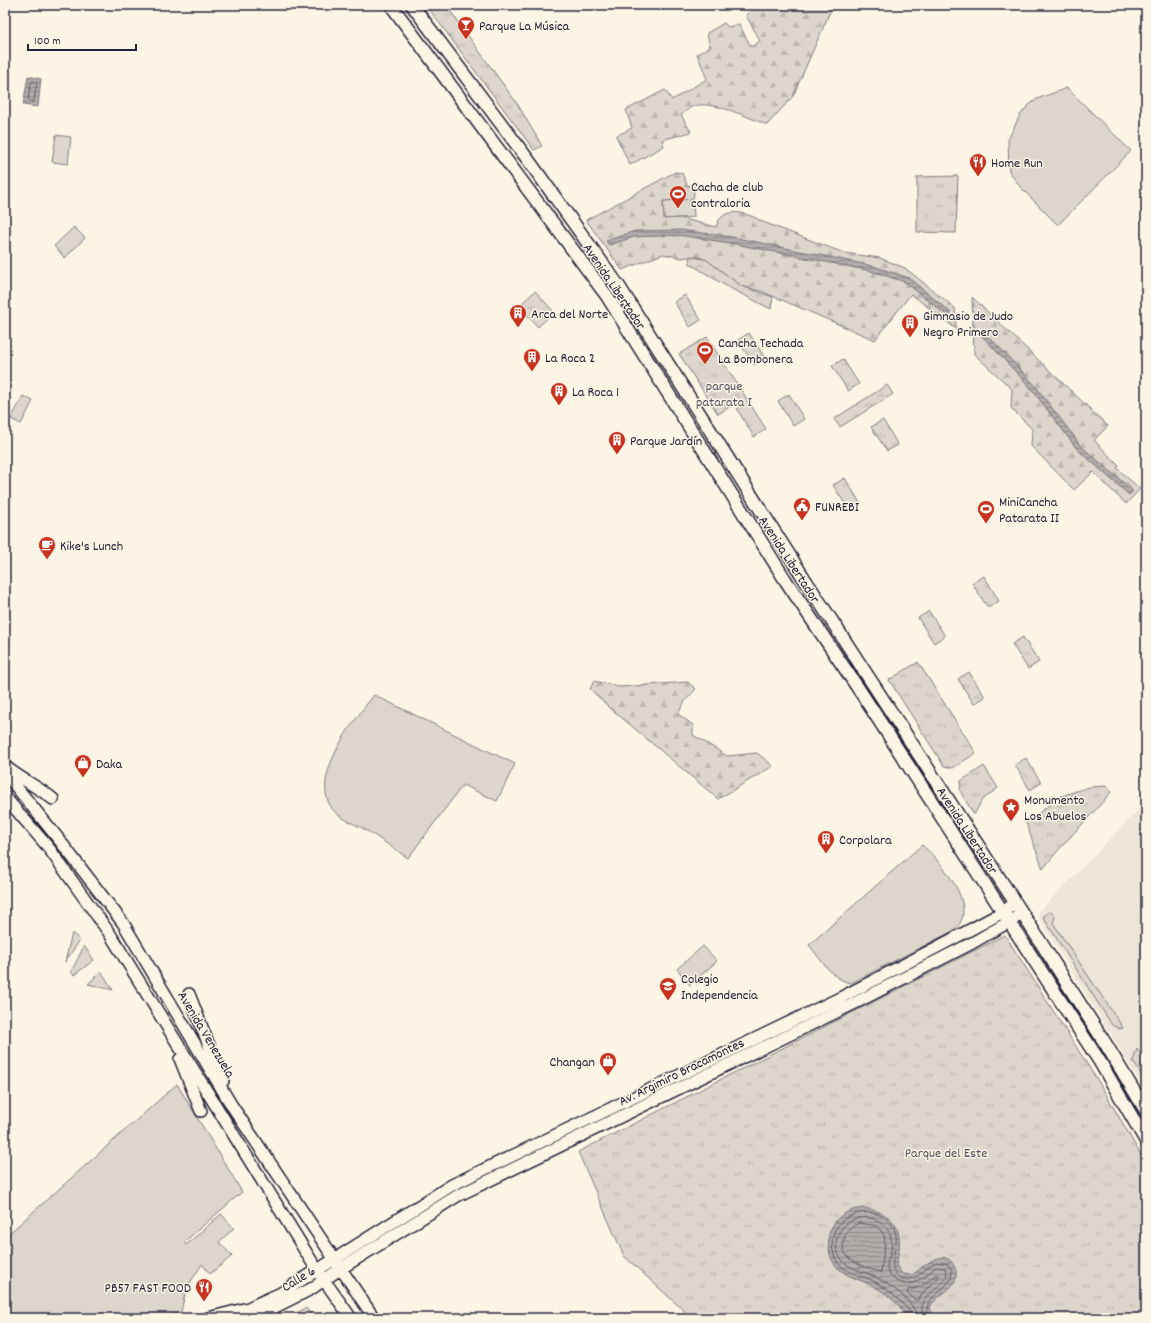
<svg xmlns="http://www.w3.org/2000/svg" width="1151" height="1323" viewBox="0 0 1151 1323" font-family="Dekko,sans-serif">
	<style>
		.built { fill: #ece5d8 }
		.green { fill: #dcd6cc; stroke: #7f7c84 }
		.forest { fill: url(#forest-firs); stroke: #7f7c84 }
		.park { fill: url(#park-tufts); stroke: #7f7c84 }
		.water { fill: url(#water-rules); stroke: #78757e }
		.lines { fill: none; stroke-linecap: round; stroke-linejoin: round }
		.shore { stroke: #5c5a68; stroke-width: 1 }
		.secondary-casing { stroke: #22223b; stroke-width: 14 }
		.primary-casing { stroke: #22223b; stroke-width: 15 }
		.secondary { stroke: #fcf5e5; stroke-width: 11 }
		.primary { stroke: #fcf5e5; stroke-width: 12 }
		.labels { text-anchor: middle; stroke-width: 3; stroke-linejoin: round; paint-order: stroke }
		.poi-label { font-size: 14px; fill: #22223b; stroke: #fcf5e5; text-anchor: start }
		.street-label { font-size: 14px; fill: #22223b; stroke: #fcf5e5 }
		.park-label { font-size: 14px; fill: #504f5f; stroke: #fcf5e5 }
	</style>
	<defs>
		<pattern id="forest-firs" width="22" height="20" patternUnits="userSpaceOnUse"><rect width="22" height="20" fill="#dcd6cc"/><path d="M5 1l3.5 6h-7zM16 11l3.5 6h-7z" fill="#bcb7b0"/></pattern>
		<pattern id="park-tufts" width="24" height="20" patternUnits="userSpaceOnUse"><rect width="24" height="20" fill="#dcd6cc"/><path d="M3 7l-1-3M5 7V3M7 7l1-3M15 17l-1-3M17 17v-4M19 17l1-3" fill="none" stroke="#bcb7b0"/></pattern>
		<pattern id="water-rules" width="6" height="5" patternUnits="userSpaceOnUse"><rect width="6" height="5" fill="#b2adab"/><path d="M0 2.5h6" fill="none" stroke="#908c8c"/></pattern>
	</defs>
	<rect width="100%" height="100%" fill="#fcf5e5"/>
	<filter id="ink" filterUnits="userSpaceOnUse"><feTurbulence type="fractalNoise" baseFrequency=".025" numOctaves="2"/><feDisplacementMap in="SourceGraphic" scale="8" xChannelSelector="R" yChannelSelector="G"/><feConvolveMatrix kernelMatrix="1 2 1 2 8 2 1 2 1" color-interpolation-filters="sRGB"/></filter>
	<g filter="url(#ink)">
		<path class="built" d="M1146 802V1092L1038 916 1039 912Z"/>
		<path class="green" d="M1067 88 1131 151 1058 225 1020 187 1009 171 1008 140 1020 115 1029 105 1037 99Z
			M56 135 71 137 68 164 52 162Z
			M693 199 694 217 664 219 663 201Z
			M74 227 85 238 65 258 54 246Z
			M23 396 33 401 21 424 11 419Z
			M374 695 515 764 497 801 463 785 408 858C393 848 379 838 364 829 355 824 342 819 335 812 305 781 355 719 374 695Z
			M922 845C941 861 984 912 951 932L851 983C833 981 820 958 809 945Z
			M1050 911 1055 917 1053 923 1123 1028 1120 1029 1112 1025 1043 917Z
			M72 933 80 940 65 962Z
			M84 946 94 960 74 975 71 972Z
			M703 946 717 961 690 985 677 969Z
			M101 971 113 990 88 984Z
			M1137 1049 1146 1062V1082L1133 1061Z
			M177 1084 242 1192 184 1242 186 1245 221 1214 234 1228 219 1242 232 1256 210 1274 202 1264 186 1289 181 1312 159 1318H5V1237Z
			M306 1308 314 1318H287Z"/>
		<path class="forest" d="M756 5H833L793 96 767 125C750 118 712 100 694 106 690 107 685 112 681 115L691 132 662 140 664 146 630 165 616 136 632 128 626 110 665 90 672 100 707 79 697 54 710 47 707 33 724 23 728 27 739 24 751 47 760 41 746 15Z
			M675 172 682 173 687 185 695 187 693 199 663 201 664 219 680 218 716 227C722 205 747 212 763 222L844 253 880 258 905 268 955 308 956 329 911 294 875 340 761 291 741 286 707 260 695 256 682 258 663 254 622 270 586 220Z
			M972 297 1108 426 1094 440 1119 466 1117 468 1140 489 1126 504 1093 472 1074 490 1031 446 1032 429 1011 408 1012 389 974 354Z
			M594 681 620 687 688 682 696 689 685 701 678 714 693 725V735L727 756 757 753 773 766 718 799 609 707 590 689Z"/>
		<path class="park" d="M426 5H446L518 105 542 146 534 150Z
			M958 176 956 233 917 232V177Z
			M690 256 707 260 741 286 773 297 771 309 726 286 689 263Z
			M535 291 554 312 538 327 519 306Z
			M685 295 701 320 690 327 674 302Z
			M749 333 765 358 754 365 738 340Z
			M707 337 766 429 754 437 737 409 744 405 741 400 718 414 679 354Z
			M843 359 859 384 848 391 832 366Z
			M887 385 893 394 840 427 834 419Z
			M789 394 804 419 793 426 778 401Z
			M883 420 898 445 887 451 871 427Z
			M845 478 860 503 849 510 833 485Z
			M984 576 999 601 988 608 972 583Z
			M929 611 945 636 934 643 918 618Z
			M1023 637 1039 662 1028 669 1012 644Z
			M918 662 976 753 953 768 944 766 889 680Z
			M969 672 985 697 974 704 958 679Z
			M1026 758 1041 783 1030 790 1015 765Z
			M984 766 998 788 982 800 974 815 960 791 961 781Z
			M1107 786 1111 792C1089 819 1064 841 1043 869L1026 823 1061 796 1089 787Z
			M1005 935 1103 1089 1146 1164V1318H692L624 1256 578 1152Z"/>
		<path class="water" d="M28 76 41 79 38 107 23 105Z
			M680 230 732 237 873 266 909 278 950 312V318L905 282 871 271 730 243 678 235 634 237 609 245 606 241 635 231Z
			M981 330 1001 349 1034 384 1081 446 1133 491 1129 495 1077 449 1030 387 980 334Z
			M864 1208C900 1214 904 1234 896 1265L902 1274 912 1275C923 1267 945 1244 955 1268 957 1272 956 1279 954 1283 948 1292 936 1297 930 1307L932 1314 936 1318H908C901 1307 891 1297 880 1290 861 1277 831 1277 829 1248 828 1241 828 1233 832 1227 838 1214 851 1209 864 1208Z"/>
		<g class="lines">
			<path class="shore" d="M33 81 37 83 34 100 32 102 28 99 31 83Z
				M859 1223 877 1226 884 1235 885 1242 881 1272C872 1270 856 1265 849 1258 837 1247 845 1228 859 1223Z
				M936 1275H939V1277L923 1292 917 1301 907 1293 908 1290 920 1287Z
				M912 1318C911 1312 906 1307 902 1303 894 1295 886 1288 875 1282 861 1274 839 1273 834 1255 820 1209 889 1197 896 1235 898 1249 885 1269 900 1278 905 1280 911 1280 915 1277 923 1273 928 1265 937 1262L948 1264 952 1270 951 1279C944 1291 918 1302 930 1318
				M917 1318C916 1300 881 1278 866 1273 858 1270 850 1268 844 1262 824 1242 845 1213 871 1218 887 1222 894 1236 891 1251 890 1256 887 1261 887 1266 887 1271 890 1276 894 1279 910 1292 923 1277 936 1267L945 1268 947 1272 946 1278C936 1291 915 1299 924 1318"/>
			<defs>
				<path id="secondary" d="M6 767C21 779 38 787 53 799
					M5 773 57 837 123 923 232 1106 374 1318
					M5 797 48 847 110 934 317 1270 351 1318
					M189 994 223 1081
					M180 1059 201 1111
					M208 1318 248 1308 281 1293 452 1185 842 997 966 932 1003 912 1015 903
					M253 1318 311 1289 340 1269 457 1196 853 1004 972 943 1009 922 1022 913"/>
				<path id="primary" d="M391 5 607 296 786 581 862 694 1100 1062 1146 1141
					M412 5 529 161 618 285 800 572 1022 913 1107 1046 1146 1111"/>
			</defs>
			<use href="#secondary" class="secondary-casing"/>
			<use href="#primary" class="primary-casing"/>
			<use href="#secondary" class="secondary"/>
			<use href="#primary" class="primary"/>
		</g>
	</g>
	<defs>
		<symbol id="bar-pin" viewBox="-11 -11 22 30"><path d="M0 17L-7.5 6A9.5 9.5 0 1 1 7.5 6Z" fill="#c8321e" stroke="#fcf5e5"/><path d="M-6-5H6L.8 .8V4.5H3.5V6h-7V4.5H-.8V.8Z" fill="#fff"/></symbol>
		<symbol id="restaurant-pin" viewBox="-11 -11 22 30"><path d="M0 17L-7.5 6A9.5 9.5 0 1 1 7.5 6Z" fill="#c8321e" stroke="#fcf5e5"/><path d="M-5-6h1v4h1v-4h1v4h1v-4h1v5L-1.5 .5V6h-2V.5L-5-1ZM5-6V6H3V1.5H1.5Q1.5-4 5-6Z" fill="#fff"/></symbol>
		<symbol id="stadium-pin" viewBox="-11 -11 22 30"><path d="M0 17L-7.5 6A9.5 9.5 0 1 1 7.5 6Z" fill="#c8321e" stroke="#fcf5e5"/><path d="M0-5a6.5 5 0 1 0 0 10a6.5 5 0 1 0 0-10ZM-3.5-1.8h7v3.6h-7Z" fill="#fff"/></symbol>
		<symbol id="building-pin" viewBox="-11 -11 22 30"><path d="M0 17L-7.5 6A9.5 9.5 0 1 1 7.5 6Z" fill="#c8321e" stroke="#fcf5e5"/><path d="M-4-6H4V6H1V3H-1V6H-4ZM-2.5-4.3h1.7v1.8h-1.7ZM.8-4.3h1.7v1.8H.8ZM-2.5-1h1.7V.8h-1.7ZM.8-1h1.7V.8H.8Z" fill="#fff"/></symbol>
		<symbol id="civic-pin" viewBox="-11 -11 22 30"><path d="M0 17L-7.5 6A9.5 9.5 0 1 1 7.5 6Z" fill="#c8321e" stroke="#fcf5e5"/><path d="M-.6-6.5H3V-4.5H.6V-3L4-1V1h2V6H-6V1h2V-1L-.6-3ZM-1.2 2.5V6h2.4V2.5Z" fill="#fff"/></symbol>
		<symbol id="cafe-pin" viewBox="-11 -11 22 30"><path d="M0 17L-7.5 6A9.5 9.5 0 1 1 7.5 6Z" fill="#c8321e" stroke="#fcf5e5"/><path d="M-5.5-4.5H6V0H3Q3 3.5 0 3.5H-2.5Q-5.5 3.5-5.5 0ZM3-3.2v2h1.7v-2ZM-6 4.5H4V6H-6Z" fill="#fff"/></symbol>
		<symbol id="shop-pin" viewBox="-11 -11 22 30"><path d="M0 17L-7.5 6A9.5 9.5 0 1 1 7.5 6Z" fill="#c8321e" stroke="#fcf5e5"/><path d="M-5-2.5h2.3a2.7 3.5 0 0 1 5.4 0H5L5.5 6h-11ZM-1.5-2.5h3a1.5 2.3 0 0 0-3 0Z" fill="#fff"/></symbol>
		<symbol id="sight-pin" viewBox="-11 -11 22 30"><path d="M0 17L-7.5 6A9.5 9.5 0 1 1 7.5 6Z" fill="#c8321e" stroke="#fcf5e5"/><path d="M0-6L1.8-2.2L6-1.7L2.9 1.2L3.7 5.4L0 3.3L-3.7 5.4L-2.9 1.2L-6-1.7L-1.8-2.2Z" fill="#fff"/></symbol>
		<symbol id="school-pin" viewBox="-11 -11 22 30"><path d="M0 17L-7.5 6A9.5 9.5 0 1 1 7.5 6Z" fill="#c8321e" stroke="#fcf5e5"/><path d="M0-5L7-2L0 1L-7-2ZM-4 1L0 2.5L4 1V4Q0 6-4 4Z" fill="#fff"/></symbol>
	</defs>
	<g fill-rule="evenodd">
		<use href="#bar-pin" x="456" y="15" width="20" height="27"/>
		<use href="#restaurant-pin" x="968" y="152" width="20" height="27"/>
		<use href="#stadium-pin" x="668" y="184" width="20" height="27"/>
		<use href="#building-pin" x="508" y="303" width="20" height="27"/>
		<use href="#building-pin" x="900" y="313" width="20" height="27"/>
		<use href="#stadium-pin" x="695" y="340" width="20" height="27"/>
		<use href="#building-pin" x="522" y="347" width="20" height="27"/>
		<use href="#building-pin" x="549" y="381" width="20" height="27"/>
		<use href="#building-pin" x="607" y="430" width="20" height="27"/>
		<use href="#civic-pin" x="792" y="496" width="20" height="27"/>
		<use href="#stadium-pin" x="976" y="499" width="20" height="27"/>
		<use href="#cafe-pin" x="37" y="535" width="20" height="27"/>
		<use href="#shop-pin" x="73" y="753" width="20" height="27"/>
		<use href="#sight-pin" x="1001" y="797" width="20" height="27"/>
		<use href="#building-pin" x="816" y="829" width="20" height="27"/>
		<use href="#school-pin" x="658" y="976" width="20" height="27"/>
		<use href="#shop-pin" x="598" y="1051" width="20" height="27"/>
		<use href="#restaurant-pin" x="194" y="1277" width="20" height="27"/>
	</g>
	<g class="labels">
		<g class="poi-label">
			<text x="479" y="30">Parque La Música</text>
			<text x="991" y="167">Home Run</text>
			<text x="691" y="191">Cacha de club<tspan x="691" dy="16">contraloria</tspan></text>
			<text x="531" y="318">Arca del Norte</text>
			<text x="923" y="320">Gimnasio de Judo<tspan x="923" dy="16">Negro Primero</tspan></text>
			<text x="718" y="347">Cancha Techada<tspan x="718" dy="16">La Bombonera</tspan></text>
			<text x="545" y="362">La Roca 2</text>
			<text x="572" y="396">La Roca 1</text>
			<text x="630" y="445">Parque Jardín</text>
			<text x="999" y="506">MiniCancha<tspan x="999" dy="16">Patarata II</tspan></text>
			<text x="815" y="511">FUNREBI</text>
			<text x="60" y="550">Kike's Lunch</text>
			<text x="96" y="768">Daka</text>
			<text x="1024" y="804">Monumento<tspan x="1024" dy="16">Los Abuelos</tspan></text>
			<text x="839" y="844">Corpolara</text>
			<text x="681" y="983">Colegio<tspan x="681" dy="16">Independencia</tspan></text>
			<text x="595" y="1066" text-anchor="end">Changan</text>
			<text x="191" y="1292" text-anchor="end">PB57 FAST FOOD</text>
		</g>
		<g class="street-label">
			<text transform="translate(615 286) rotate(56)" y="5">Avenida Libertador</text>
			<text transform="translate(790 559) rotate(57)" y="5">Avenida Libertador</text>
			<text transform="translate(968 830) rotate(57)" y="5">Avenida Libertador</text>
			<text transform="translate(207 1034) rotate(59)" y="5">Avenida Venezuela</text>
			<text transform="translate(681 1071) rotate(-26)" y="5">Av. Argimiro Bracamontes</text>
			<text transform="translate(298 1278) rotate(-31)" y="5">Calle 6</text>
		</g>
		<g class="park-label">
			<text x="724" y="390">parque<tspan x="724" dy="16">patarata I</tspan></text>
			<text x="946" y="1157">Parque del Este</text>
		</g>
	</g>
	<rect width="1151" height="1323" fill="none" stroke="#fcf5e5" stroke-width="20"/>
	<rect x="10" y="10" width="1131" height="1303" fill="none" stroke="#22223b" stroke-width="1.5" filter="url(#ink)"/>
	<path d="M28 44v6h108v-6" fill="none" stroke="#22223b" stroke-width="2"/>
	<text x="34" y="44" font-size="12" fill="#22223b" stroke="#fcf5e5" stroke-width="3" paint-order="stroke">100 m</text>
</svg>
